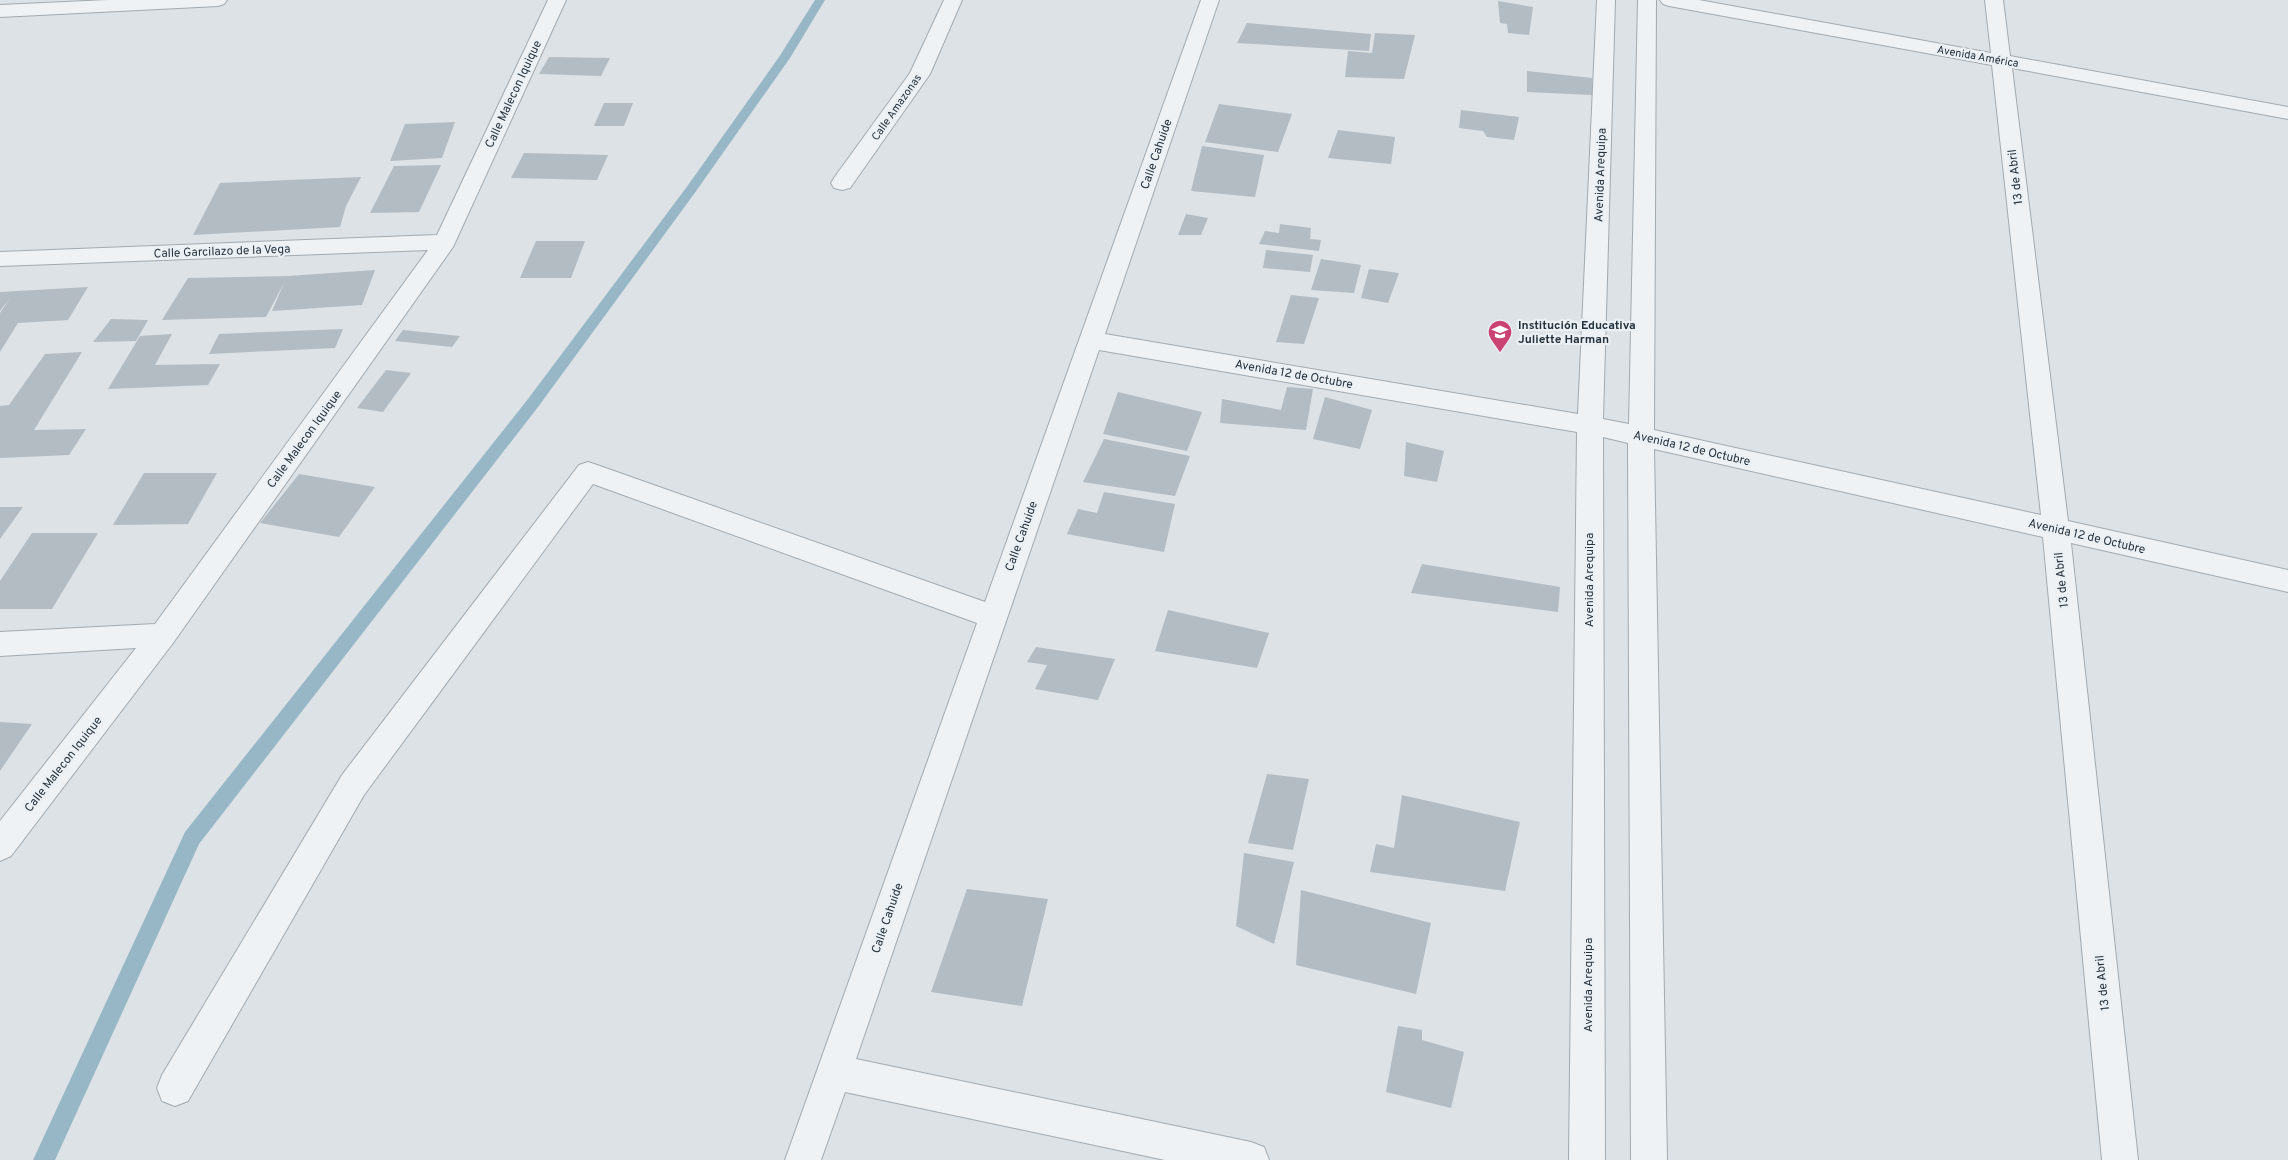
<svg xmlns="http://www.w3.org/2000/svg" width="2288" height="1160" viewBox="0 0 2288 1160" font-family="Overpass,sans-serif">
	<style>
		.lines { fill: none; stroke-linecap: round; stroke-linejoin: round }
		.stream { fill: #97b7c6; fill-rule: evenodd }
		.building { fill: #b3bcc2 }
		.minor-casing { stroke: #a2aab0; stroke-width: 2 }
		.minor { fill: #eef2f4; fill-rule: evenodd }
		.labels { text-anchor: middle; stroke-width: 4.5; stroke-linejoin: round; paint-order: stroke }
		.far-street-label { font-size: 11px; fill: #26323c; stroke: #ebf0f4 }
		.street-label { font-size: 12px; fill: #26323c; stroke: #ebf0f4 }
		.poi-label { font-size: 12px; font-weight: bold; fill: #26323c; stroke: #ebf0f4; text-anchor: start }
	</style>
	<rect width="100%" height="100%" fill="#dce2e6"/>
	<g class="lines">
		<path class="stream" d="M815 0H825L790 58 694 194 538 407 199 844 55 1160H33L185 832 528 399 686 188 779 57Z"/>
	</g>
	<path class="building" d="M1498 1 1533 7 1529 35 1508 33 1507 24 1500 23Z
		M1247 23 1371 34 1369 51 1237 43Z
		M1375 33 1415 35 1404 79 1345 77 1348 51 1372 53Z
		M549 57 610 58 601 76 539 74Z
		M1527 71 1592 78V95L1527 92Z
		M604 103H633L624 126H594Z
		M1219 104 1292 114 1278 152 1205 142Z
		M1461 110 1519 117 1514 140 1487 137 1483 131 1459 128Z
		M455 122 442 158 390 161 405 124Z
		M1338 130 1395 137 1391 164 1328 158Z
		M1202 146 1264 155 1255 197 1191 191Z
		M524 153 608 155 597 180 511 178Z
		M441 165 419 212 370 213 394 166Z
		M361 177 346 206 340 227 193 235 220 183Z
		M1186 214 1208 218 1201 235H1178Z
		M1280 224 1311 228 1310 239 1321 240 1319 251 1259 244 1265 231 1279 233Z
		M536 241H585L571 278H520Z
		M1266 250 1313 255 1310 272 1263 268Z
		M1321 259 1361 265 1354 293 1311 290Z
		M1369 269 1399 273 1388 303 1361 298Z
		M375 270 362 305 272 311 284 283 266 317 162 320 188 278 288 276Z
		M88 287 68 320 18 323 0 352V313L10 298 0 311V292Z
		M1291 295 1319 298 1304 344 1276 342Z
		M111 319 148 320 136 341 93 342Z
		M343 329 335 348 209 354 219 334Z
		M403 330 460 336 452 347 395 341Z
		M172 334 155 365 220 364 208 385 108 389 140 336Z
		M82 352 34 430 86 429 69 455 0 458V406L9 405 45 354Z
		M386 370 411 373 383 412 357 408Z
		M1287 387 1313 389 1306 430 1220 423 1222 399 1281 410Z
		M1118 392 1202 412 1187 451 1103 434Z
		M1325 397 1372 410 1360 449 1313 439Z
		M1104 439 1190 456 1175 496 1083 482Z
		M1406 442 1444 451 1437 482 1404 476Z
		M144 473H217L188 524 113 525Z
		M299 474 375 487 339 537 260 523Z
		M1104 492 1175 504 1164 552 1067 534 1078 509 1097 513Z
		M0 507H23L0 539Z
		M32 533H98L52 609H0V581Z
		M1422 564 1560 587 1558 612 1411 593Z
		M1168 610 1269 633 1257 668 1155 651Z
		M1036 647 1115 659 1098 700 1035 689 1047 665 1027 662Z
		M0 722 32 724 0 771Z
		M1267 774 1309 779 1293 850 1248 843Z
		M1402 795 1520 822 1505 891 1370 872 1376 844 1394 848Z
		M1244 853 1294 862 1274 944 1236 926Z
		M967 889 1048 899 1022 1006 931 992Z
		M1301 890 1431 923 1416 994 1296 965Z
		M1398 1026 1422 1030V1040L1464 1052 1451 1108 1386 1092Z"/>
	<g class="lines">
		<defs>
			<path id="minor" d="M108 0H227L224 4 218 6 0 17V5Z
				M548 0H566L453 247 173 643 11 856 0 861V821L136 648 0 656V632L155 624 428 250 0 266V252L437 235Z
				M944 0H962L930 74 850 188 842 190 834 188 831 183 834 178 910 73Z
				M1201 0H1219L1105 334 1578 414 1597 0H1615L1603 419 1629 424 1638 0H1656L1654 430 2041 515 1992 65 1669 6 1663 4 1660 0H1699L1991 53 1985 0H2003L2010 56 2288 107V119L2012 68 2068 521 2288 570V592L2071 543 2138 1160H2102L2043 537 1654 449 1667 1160H1631L1628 443 1603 437 1605 1160H1569L1577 432 1099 350 856 1059 1251 1142 1264 1147 1269 1160H1165L845 1092 821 1160H785L977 623 593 484 364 795 188 1101 175 1106 162 1101 157 1088 162 1075 342 775 579 465 588 462 597 465 985 602Z"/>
		</defs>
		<use href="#minor" class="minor-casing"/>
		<use href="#minor" class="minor"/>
	</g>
	<defs>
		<symbol id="school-pin" viewBox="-11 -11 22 30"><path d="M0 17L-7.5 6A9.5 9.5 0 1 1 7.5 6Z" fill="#ca4272" stroke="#ebf0f4"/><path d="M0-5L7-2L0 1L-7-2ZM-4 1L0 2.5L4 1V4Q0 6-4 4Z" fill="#fff"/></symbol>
	</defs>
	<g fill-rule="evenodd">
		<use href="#school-pin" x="1486" y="318" width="28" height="38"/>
	</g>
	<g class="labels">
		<g class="far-street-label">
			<text transform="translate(1978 56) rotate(10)" y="4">Avenida América</text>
			<text transform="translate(896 107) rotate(-55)" y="4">Calle Amazonas</text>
		</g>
		<g class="street-label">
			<text transform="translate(513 94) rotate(-65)" y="4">Calle Malecon Iquique</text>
			<text transform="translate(1156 154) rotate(-71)" y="4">Calle Cahuide</text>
			<text transform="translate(1600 175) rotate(-88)" y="4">Avenida Arequipa</text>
			<text transform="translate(2015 177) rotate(-97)" y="4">13 de Abril</text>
			<text transform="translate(222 251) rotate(-2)" y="4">Calle Garcilazo de la Vega</text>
			<text transform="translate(1294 374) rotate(10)" y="4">Avenida 12 de Octubre</text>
			<text transform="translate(304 439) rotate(-54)" y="4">Calle Malecon Iquique</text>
			<text transform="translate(1692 448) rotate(13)" y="4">Avenida 12 de Octubre</text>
			<text transform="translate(1021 536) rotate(-70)" y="4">Calle Cahuide</text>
			<text transform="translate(2087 536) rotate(13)" y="4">Avenida 12 de Octubre</text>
			<text transform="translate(1589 580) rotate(-90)" y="4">Avenida Arequipa</text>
			<text transform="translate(2061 580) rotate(-96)" y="4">13 de Abril</text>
			<text transform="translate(63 764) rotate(-52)" y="4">Calle Malecon Iquique</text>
			<text transform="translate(887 918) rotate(-71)" y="4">Calle Cahuide</text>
			<text transform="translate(2102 983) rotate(-96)" y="4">13 de Abril</text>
			<text transform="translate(1588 985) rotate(-90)" y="4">Avenida Arequipa</text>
		</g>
		<g class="poi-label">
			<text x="1518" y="329">Institución Educativa<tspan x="1518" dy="14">Juliette Harman</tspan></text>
		</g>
	</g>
</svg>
